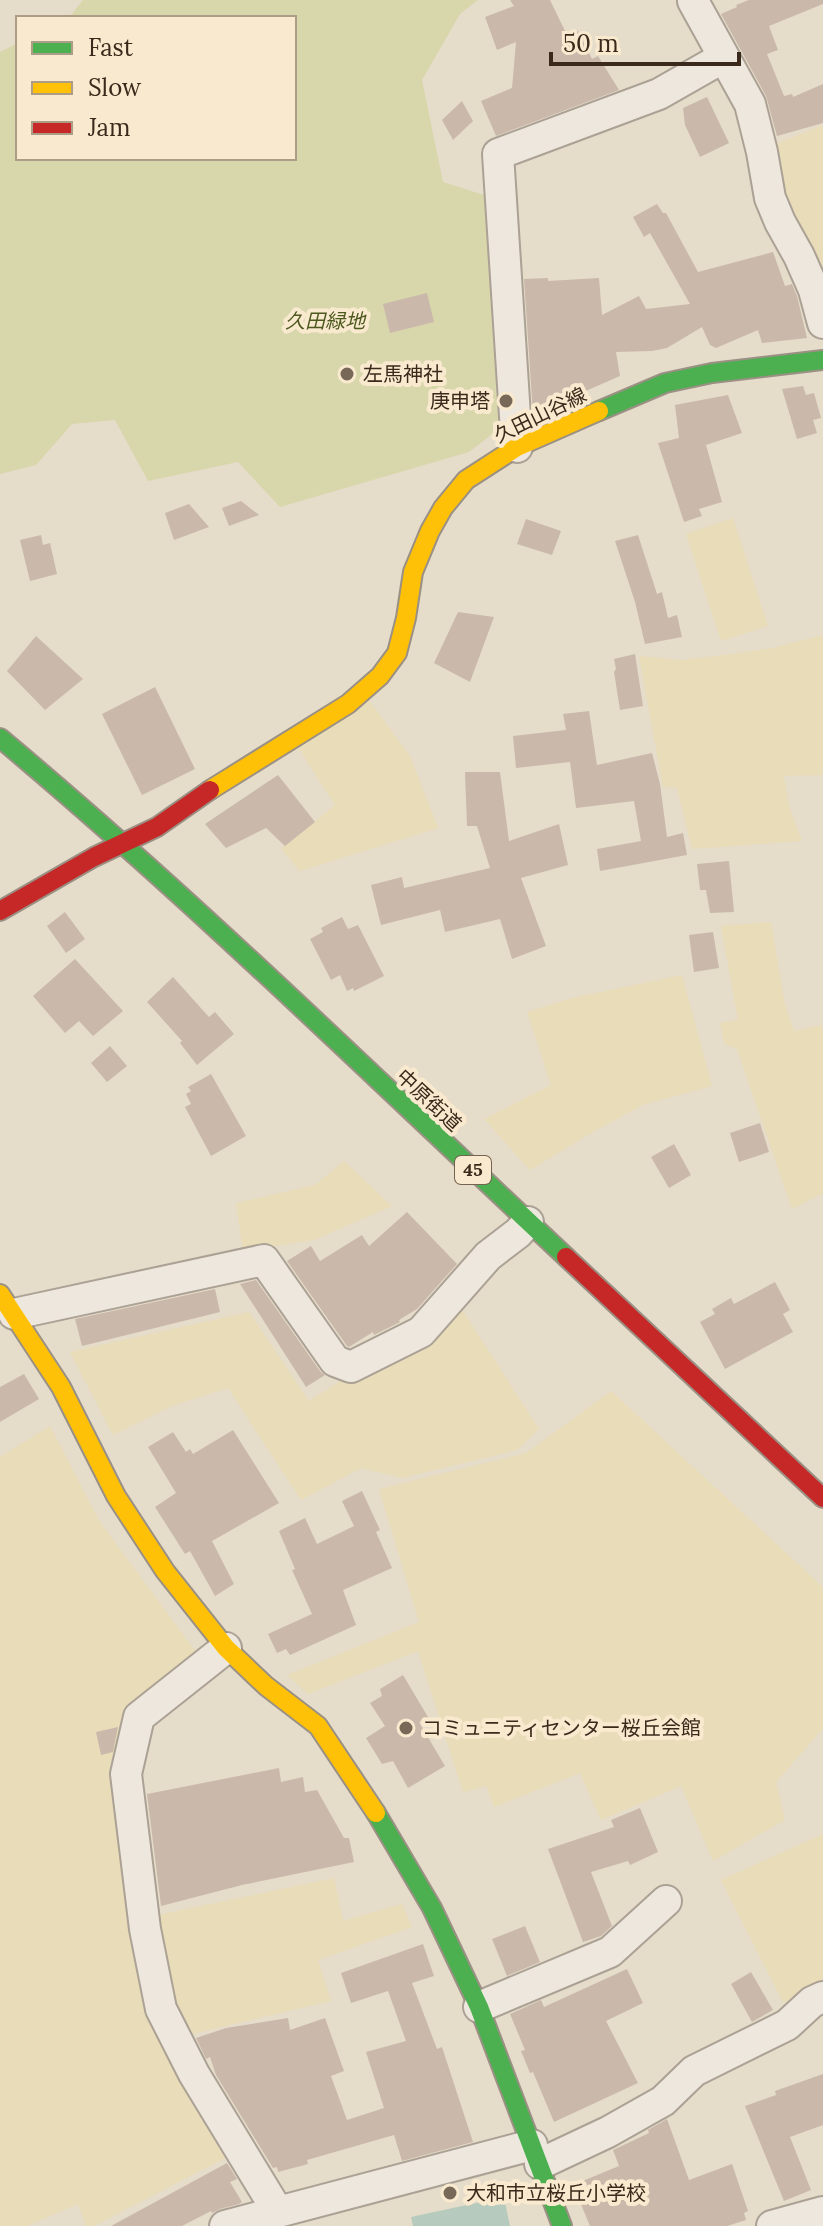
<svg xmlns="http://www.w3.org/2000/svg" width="823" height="2226" viewBox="0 0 823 2226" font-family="Lora,'Noto Sans JP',serif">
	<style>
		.farmland { fill: #e8dcb9 }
		.green { fill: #d8d6ab }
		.water { fill: #b6cbbd }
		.building { fill: #cab9ab }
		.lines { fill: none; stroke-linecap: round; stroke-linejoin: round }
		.street-casing { stroke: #aba194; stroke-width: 34 }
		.fast-casing { stroke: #9a9084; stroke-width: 22 }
		.slow-casing { stroke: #9a9084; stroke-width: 22 }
		.jam-casing { stroke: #9a9084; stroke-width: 22 }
		.street { stroke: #ede7dd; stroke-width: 30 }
		.fast { stroke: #4caf50; stroke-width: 18 }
		.slow { stroke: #ffc107; stroke-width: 18 }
		.jam { stroke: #c62828; stroke-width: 18 }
		.poi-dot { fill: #776858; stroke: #f9eacf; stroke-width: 3 }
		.labels { text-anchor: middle; stroke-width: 8; stroke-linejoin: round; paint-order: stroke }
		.shield { fill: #f9eacf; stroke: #746351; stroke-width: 2 }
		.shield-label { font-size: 18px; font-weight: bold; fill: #3b291b }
		.park-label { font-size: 20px; font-style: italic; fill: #4e591f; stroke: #f9eacf }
		.poi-label { font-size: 20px; fill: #3b291b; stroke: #f9eacf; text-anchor: start }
		.street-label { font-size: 20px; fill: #3b291b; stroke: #f9eacf }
	</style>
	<rect width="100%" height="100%" fill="#e6dcca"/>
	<path class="farmland" d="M823 125V286L778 196 773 145Z
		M733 518 768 626 721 641 686 534Z
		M823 635V775L784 776 789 806 802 841 692 849 677 788 663 787 639 656 681 660 716 656 772 648Z
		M369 700 410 756 438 828 300 871 281 849 335 805 297 746Z
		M771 922 785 1005 794 1031 822 1025 823 1030V1197L821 1194 792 1209 737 1049 724 1044 720 1023 738 1020 721 926Z
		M682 975 712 1086 643 1105 593 1132 530 1170 484 1119 551 1085 527 1012 572 998Z
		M344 1161 392 1206 314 1240 243 1251 236 1203 315 1185Z
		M459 1305 539 1429 517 1450 402 1478 361 1468 301 1500 228 1388 172 1406 113 1435 70 1352 249 1312 309 1401Z
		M611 1391 823 1587V1729L776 1782 785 1820 713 1861 681 1786 601 1820 580 1773 494 1807 486 1786 463 1792 418 1651 308 1694 287 1675 419 1622 379 1489 526 1453Z
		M50 1426 100 1522 202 1660 131 1712 146 2003 231 2155 94 2226H86L78 2204 27 2226H0V1457Z
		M823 1834V1985L783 2003 721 1880Z
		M334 1878 343 1921 402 1904 412 1927 318 1960 331 2001 184 2036 170 2002 153 1916Z"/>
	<path class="green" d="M83 0H478L460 14 422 80 443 182 484 195 500 428 469 452 280 507 238 462 148 481 115 420 72 424 36 465 0 474V52L18 43V158H294V18H65L72 14Z"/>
	<path class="water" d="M504 2197 510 2226H413L411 2217Z"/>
	<path class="building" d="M510 0H550L567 35 577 29 592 59 598 56 619 90 496 136 481 101 512 88 516 42 497 50 485 17 514 6Z
		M749 0H823V4L769 26 778 50 767 54 784 96 792 94 793 97 823 84V123L777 136 766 96 721 14 737 7 736 5Z
		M707 97 729 143 700 157 685 125 683 108Z
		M462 101 473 121 453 140 442 120Z
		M657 204 663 213H666L698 272 773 252 785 286 792 284 797 296 807 338 762 343 758 330 716 348 710 345 702 327 667 348 652 351 616 352 620 376 533 414 524 279 548 278V281L599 278 602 315 639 296 646 309 690 304 650 233 644 237 633 217Z
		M427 293 434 322 390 333 383 304Z
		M803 386 806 395 814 393 821 418 813 420 817 433 797 439 782 389Z
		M728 395 742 433 706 445 722 502 699 509 702 516 684 522 658 443 679 438 675 405Z
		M241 501 259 515 229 526 222 508Z
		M189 504 209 527 174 540 165 513Z
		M526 519 561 531 552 555 517 544Z
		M41 535 43 545 50 543 57 574 30 581 20 540Z
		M638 535 657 594 662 592 668 618 677 615 682 637 645 644 635 602 615 541Z
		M458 612 494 617 470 682 434 663Z
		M36 636 83 679 45 710 7 671Z
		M635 654 643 706 620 710 614 672 616 669 614 659Z
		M155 687 195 769 142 795 102 714Z
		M589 711 597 765 652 753 660 784 667 837 683 833 687 855 600 871 597 849 641 841 634 801 576 808 570 762 516 768 513 736 566 730 563 714Z
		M465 772H500L509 841 559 824 568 865 521 878 546 946 512 959 500 919 445 932 440 910 381 925 371 885 402 877 404 888 490 868 477 826H467Z
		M278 775 315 822 285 846 266 828 226 848 205 824Z
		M729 861 734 912 710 913 706 890H700L697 864Z
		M65 912 85 939 66 953 47 926Z
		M342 917 348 929 358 925 384 976 354 991 353 988 347 991 340 975 331 980 310 939 323 932 321 928Z
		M713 932 719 968 694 972 689 935Z
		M75 959 123 1011 93 1036 79 1021 65 1033 33 996Z
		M173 977 209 1017 215 1012 234 1034 197 1065 180 1043 182 1041 147 1002Z
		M110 1046 127 1066 107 1082 91 1063Z
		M211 1074 246 1136 211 1156 185 1107 191 1104 186 1094 191 1091 188 1087Z
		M760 1123 769 1152 739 1162 730 1133Z
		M674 1144 691 1175 669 1188 651 1157Z
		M407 1212 457 1264 417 1309 399 1320 400 1322 374 1335 373 1332 349 1347 347 1346 287 1261 311 1246 320 1261 362 1235 369 1246Z
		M256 1280 320 1371 325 1375 306 1387 240 1284Z
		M775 1282 790 1310 783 1314 793 1332 725 1369 700 1322 715 1314 712 1309 731 1298 734 1304Z
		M215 1289 220 1312 82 1346 75 1319Z
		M24 1374 39 1399 0 1422V1387Z
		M233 1430 279 1503 212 1541 234 1584 215 1596 190 1551 185 1554 155 1507 176 1493 148 1447 173 1432 186 1452 190 1449 193 1454Z
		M362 1491 380 1530 376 1532 392 1568 343 1590 356 1625 290 1655 286 1649 277 1653 268 1634 312 1614 292 1570 295 1569 279 1531 305 1518 317 1544 354 1526 342 1501Z
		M403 1675 428 1717 419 1722 445 1766 408 1788 393 1761 382 1764 366 1738 385 1726 370 1703 382 1696 380 1689Z
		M118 1727 113 1752 101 1755 96 1732Z
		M279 1768 281 1782 303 1777 305 1792 317 1790 344 1838H349L354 1862 242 1885 161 1906 147 1794Z
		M640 1808 658 1852 630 1865 628 1861 591 1872 612 1926 601 1936 583 1942 548 1849 614 1827 611 1820Z
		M525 1926 540 1962 507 1976 492 1939Z
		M423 1944 434 1976 412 1983 437 2049 442 2047 473 2142 402 2161 394 2135 307 2160 308 2164 278 2172 277 2167 273 2168 216 2075 210 2057 206 2059 196 2038 226 2028 288 2018 290 2030 325 2018 344 2071 331 2076 347 2120 384 2108 366 2052 406 2041 388 1991 351 2003 341 1973Z
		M627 1969 643 2003 606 2021 638 2083 554 2122 533 2072 530 2073 521 2051 525 2050 510 2014 541 2000 544 2007Z
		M751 1972 773 2010 752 2022 731 1984Z
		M823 2074V2125L790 2137 811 2190 784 2201 745 2106 776 2095 775 2091Z
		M667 2119 689 2180 732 2164 748 2211 744 2213 746 2220 727 2226H590L573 2185 619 2166 613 2150 649 2133 648 2130Z
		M227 2163 237 2179 230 2182 242 2202 239 2204 220 2209 212 2213 211 2211 182 2226H111Z"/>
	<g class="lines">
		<defs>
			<path id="street" d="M695 0 693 1 750 104 762 152 770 198 780 222 799 256 814 290 823 323
				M517 447 498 154 659 94 724 57
				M14 1314 264 1260 335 1361 351 1367 421 1332 488 1256 518 1233 528 1222
				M226 1648 139 1717 126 1774 145 1929 161 2009 194 2074 278 2212
				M479 2007 610 1952 666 1901
				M540 2164 608 2132 663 2101 694 2071 787 2025 812 2002 823 1997
				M225 2226 532 2145
				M772 2226 823 2212"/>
			<path id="fast" d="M599 411 665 383 712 373 823 360
				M0 738C196 902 379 1082 566 1257
				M376 1813 432 1908 479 2007 562 2226"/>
			<path id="slow" d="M210 790 348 704 380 676 397 653 406 618 413 572 430 531 443 508 466 480 517 447 599 411
				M0 1294 61 1387 116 1496 165 1571 226 1648 266 1686 318 1726 376 1813"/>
			<path id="jam" d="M0 911 94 857 157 827 210 790
				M566 1257 823 1498"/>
		</defs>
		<use href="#street" class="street-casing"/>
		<use href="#fast" class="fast-casing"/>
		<use href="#slow" class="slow-casing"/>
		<use href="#jam" class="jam-casing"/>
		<use href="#street" class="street"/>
		<use href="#fast" class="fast"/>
		<use href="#slow" class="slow"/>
		<use href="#jam" class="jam"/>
	</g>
	<g class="poi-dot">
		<circle cx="347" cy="374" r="8"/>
		<circle cx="506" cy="401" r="8"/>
		<circle cx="406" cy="1728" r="8"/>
		<circle cx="450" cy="2193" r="8"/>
	</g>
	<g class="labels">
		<rect class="shield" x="455" y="1156" width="36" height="28" rx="6"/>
		<g class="shield-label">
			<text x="473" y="1176">45</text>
		</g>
		<g class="park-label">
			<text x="325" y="328">久田緑地</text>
		</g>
		<g class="poi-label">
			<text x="363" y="381">左馬神社</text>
			<text x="490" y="408" text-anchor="end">庚申塔</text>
			<text x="422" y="1735">コミュニティセンター桜丘会館</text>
			<text x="466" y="2200">大和市立桜丘小学校</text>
		</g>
		<g class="street-label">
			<text transform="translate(540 415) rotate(-26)" y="7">久田山谷線</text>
			<text transform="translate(429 1100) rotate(43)" y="7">中原街道</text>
		</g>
	</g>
	<rect x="16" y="16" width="280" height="144" fill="#f9eacf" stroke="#ad9d87" stroke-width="2"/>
	<rect x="32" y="42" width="40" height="12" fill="#4caf50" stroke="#ad9d87" stroke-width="2"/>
	<text x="88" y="56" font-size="24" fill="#3b291b">Fast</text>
	<rect x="32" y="82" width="40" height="12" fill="#ffc107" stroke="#ad9d87" stroke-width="2"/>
	<text x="88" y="96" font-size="24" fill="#3b291b">Slow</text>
	<rect x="32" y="122" width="40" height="12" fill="#c62828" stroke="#ad9d87" stroke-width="2"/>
	<text x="88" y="136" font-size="24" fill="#3b291b">Jam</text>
	<path d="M551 52v12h188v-12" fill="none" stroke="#3b291b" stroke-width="4"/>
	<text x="563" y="52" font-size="24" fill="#3b291b" stroke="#f9eacf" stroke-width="6" paint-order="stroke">50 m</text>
</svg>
